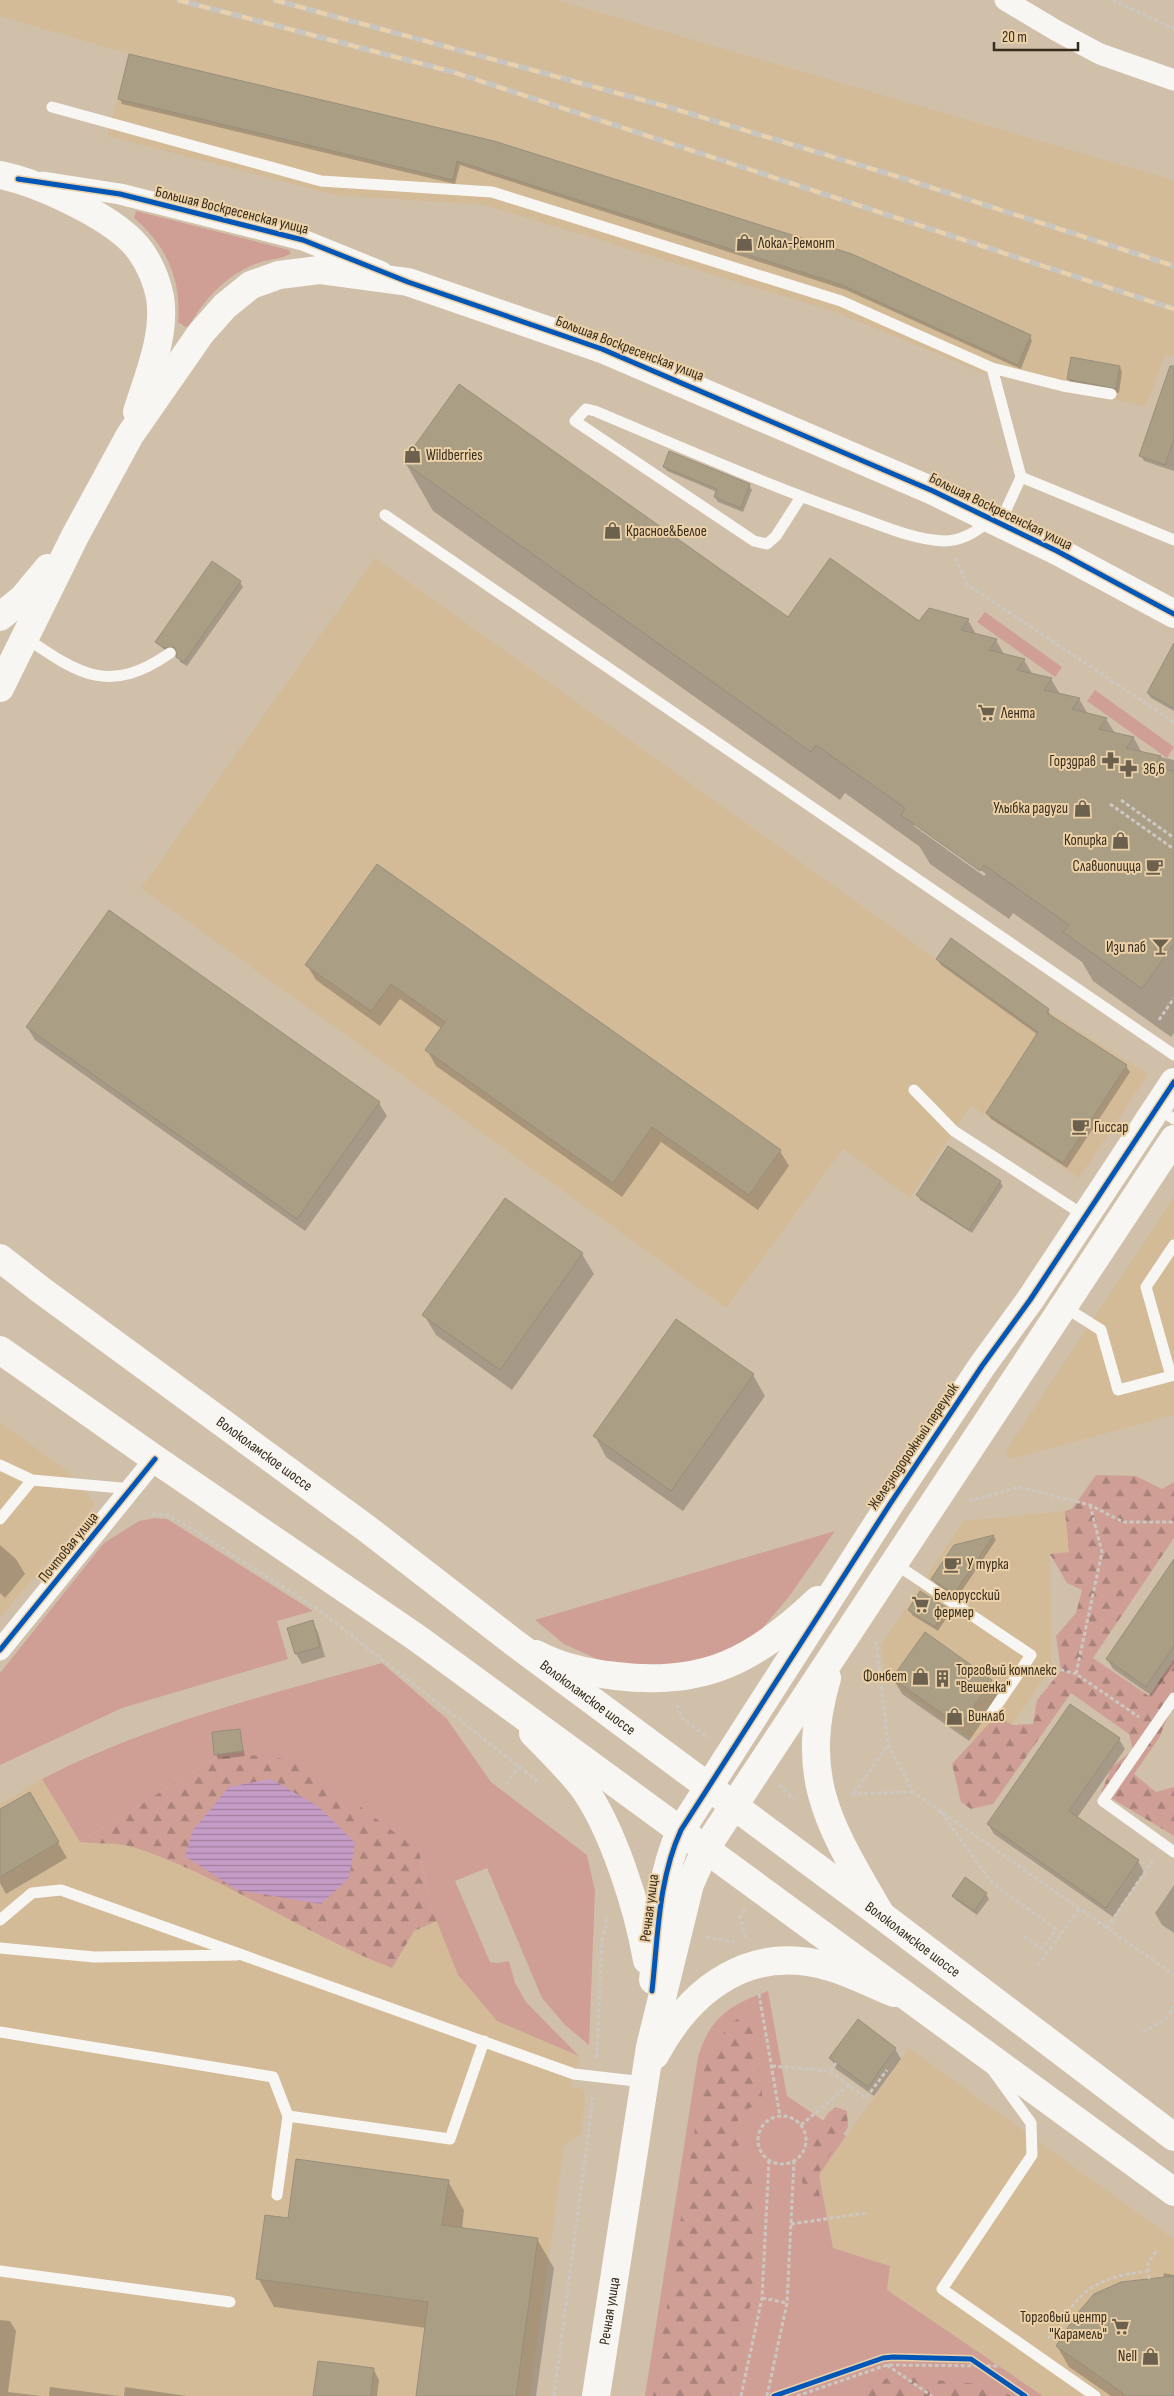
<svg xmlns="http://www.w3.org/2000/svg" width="1174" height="2396" viewBox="0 0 1174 2396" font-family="'Sofia Sans Condensed',sans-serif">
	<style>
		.built { fill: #d3bb98 }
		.green { fill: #cf9f96 }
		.forest { fill: url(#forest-firs) }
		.water { fill: url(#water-rules) }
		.shadow { fill: #0003; fill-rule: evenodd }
		.building { fill: #aa9f84; stroke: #978e7c }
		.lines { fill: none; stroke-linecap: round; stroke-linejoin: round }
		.path { stroke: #ccc7c0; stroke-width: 3; stroke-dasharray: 4 2.5; stroke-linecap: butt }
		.lane { stroke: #f8f6f2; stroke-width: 11 }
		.street { stroke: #f8f6f2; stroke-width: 21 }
		.secondary { stroke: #f8f6f2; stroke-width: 28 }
		.primary { stroke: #f8f6f2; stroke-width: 28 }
		.rail-casing { stroke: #c8c4be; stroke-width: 5.5 }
		.rail { stroke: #ecd1a8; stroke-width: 4; stroke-dasharray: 11; stroke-linecap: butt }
		.cycleway-casing { stroke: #ecd1a8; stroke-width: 8 }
		.cycleway { stroke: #0057b8; stroke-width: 5 }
		.labels { text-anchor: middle; stroke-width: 4; stroke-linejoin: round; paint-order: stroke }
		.street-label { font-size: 15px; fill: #362c1c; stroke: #ecd1a8 }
		.poi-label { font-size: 15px; fill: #362c1c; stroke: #ecd1a8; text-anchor: start }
	</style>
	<defs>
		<pattern id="forest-firs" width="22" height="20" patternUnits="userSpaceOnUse" patternTransform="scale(1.25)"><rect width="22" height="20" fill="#cf9f96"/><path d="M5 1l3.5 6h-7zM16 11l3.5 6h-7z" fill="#a9827a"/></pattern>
		<pattern id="water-rules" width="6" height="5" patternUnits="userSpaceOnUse" patternTransform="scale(1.25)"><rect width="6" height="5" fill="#c59cc5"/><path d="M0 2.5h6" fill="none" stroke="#a17f9f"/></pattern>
	</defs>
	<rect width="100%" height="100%" fill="#d0c0aa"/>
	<path class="built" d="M0 0H557L1174 180V357L1165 354 1152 392 1145 406 986 374 838 313 484 205 335 195 107 136 129 54 0 16Z
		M375 558 1034 1029 1048 1011 1148 1074 1079 1178 971 1106 910 1198 843 1149 726 1308 141 888Z
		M1174 1196V1415L1010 1459 1006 1451Z
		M0 1422 66 1470 96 1504 0 1618Z
		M1065 1511 1069 1552 1050 1554 1051 1668 992 1754 885 1678 881 1645 963 1521Z
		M217 1757 431 1907 458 1975 497 2021 579 2056 571 2086 584 2090 585 2101 581 2134 564 2146 530 2396H0V1804L42 1779 80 1842Z
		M909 2048 1174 2239V2396H1043L887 2290 890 2266 833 2248 819 2175Z"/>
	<path class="green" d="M136 211 289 250 291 253C283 259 270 259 261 262 228 273 206 297 189 326L185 327 178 322C182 280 166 245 134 218Z
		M985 612 1062 667 1055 677 977 622Z
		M1095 690 1174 747 1167 758 1087 701Z
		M155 1518 167 1519 313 1611 277 1621 288 1659 122 1708 0 1765V1673L104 1543 139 1521Z
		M835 1531 788 1598 759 1632 727 1652 673 1669 604 1662 564 1644 535 1620Z
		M382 1663 447 1719 491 1782 587 1855 595 1891 589 2045 565 2025 542 1998 487 1868 455 1881 490 1962 498 1963 509 1961 515 1983 526 2002 579 2056 497 2021 458 1975 431 1907 419 1851 217 1757 80 1842 42 1779C149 1724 267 1695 382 1663Z
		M768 1991 787 2096 846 2136 819 2175 833 2248 890 2266 887 2290 1043 2396H645L698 2057C710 2017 730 2005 768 1991Z"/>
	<path class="forest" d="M1096 1475 1136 1476 1162 1489 1174 1482V1538L1093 1658 1149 1696 1174 1659V1702L1159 1738 1134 1774 1156 1792 1174 1787V1836L1101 1792 1112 1767 1133 1750 1129 1734 1071 1693 993 1804 971 1809 961 1802 952 1764 996 1716 1013 1725 1033 1724 1037 1700 1061 1671 1056 1636 1076 1613 1082 1590 1067 1583 1050 1554 1069 1552 1065 1511 1072 1509Z
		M263 1755 303 1763 419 1851 431 1907 437 1921 414 1931 392 1968C304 1934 224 1877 133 1847 117 1842 97 1844 80 1842L217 1757Z
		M743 2016 754 2028 763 2103 749 2108 738 2119 739 2152 758 2197 752 2297 731 2396H653L705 2065 729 2024Z
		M836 2107 847 2111 848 2127 816 2176 820 2197 814 2202C801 2194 802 2179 801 2165L814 2155 810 2142 828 2113Z
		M891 2376 992 2385 1011 2396H865L876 2384Z"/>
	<path class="water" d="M271 1779 319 1807 355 1843 349 1878 321 1904 237 1890 185 1856 193 1830 229 1787Z"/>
	<path class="shadow" d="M130 55 1030 336 1032 341 1021 369 846 290 460 165 455 184 122 104 120 99Z
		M1120 367 1122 372 1119 393 1071 384 1068 379Z
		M1174 394V471L1144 461 1141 456Z
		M405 462 788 619 920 623 968 620 977 636 996 640 1005 656 1024 660 1033 675 1051 679 1060 694 1079 699 1088 714 1106 719 1115 733 1134 738 1142 753 1174 760V1033L1171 1037 1093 981 1082 962 1013 913 1009 919 930 864 920 847 845 793 840 800 433 511ZM914 823 986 874 984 876 914 826Z
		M664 467 749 485 752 490 743 512 718 502 715 497 717 492 667 471Z
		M212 562 240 582 243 587 187 666 180 662 178 651 167 652 156 642Z
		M1174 662V711L1151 698 1148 693Z
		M377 865 780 1151 789 1166 758 1210 661 1142 622 1197 436 1066 427 1050 442 1029 400 999 380 1026 316 980 307 965Z
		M937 959 1048 1010 1051 1017 1126 1066 1130 1072 1067 1168 991 1119 987 1113 1038 1035 941 965Z
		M27 1027 379 1103 387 1116 305 1231 35 1040Z
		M1000 1182 1003 1186 972 1233 920 1200 918 1195Z
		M582 1254 594 1274 512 1390 436 1335 424 1315Z
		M753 1375 765 1396 683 1511 606 1457 595 1436Z
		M994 1536 996 1540 957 1598 936 1584 933 1579 955 1546Z
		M0 1545 16 1559 25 1574 5 1598 0 1593Z
		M1174 1561V1664L1152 1696 1113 1669 1107 1659Z
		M946 1609 949 1614 938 1631 912 1615 910 1610Z
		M312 1622 318 1632 325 1657 302 1664 296 1654Z
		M925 1634 991 1681 1000 1696 969 1741 902 1694 893 1678Z
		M239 1730 245 1756 218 1759 216 1754Z
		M1119 1739 1125 1749 1077 1818 1138 1861 1144 1872 1113 1917 994 1834 988 1824Z
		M29 1793 67 1858 6 1894 0 1883V1810Z
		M1174 1885V1933L1162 1925 1155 1913Z
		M986 1894 989 1899 977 1915 956 1900 953 1896Z
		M895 2049 901 2059 874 2096 836 2069 831 2058Z
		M448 2181 464 2210 462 2229 537 2239 554 2268 536 2396H417L426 2328 274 2307 258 2278 289 2219Z
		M1164 2273 1174 2275V2396H1111L1069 2367 1057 2346 1163 2278Z
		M0 2320 10 2321 16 2331 8 2392 42 2396H0Z
		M374 2370 379 2380 377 2396H314Z
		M50 2387 120 2396H49Z
		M125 2387 187 2396H124Z"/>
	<path class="building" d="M129 54 494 141 852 254 1031 335 1018 365 842 285 457 161 453 180 118 99Z
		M1071 357 1120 366 1116 389 1067 379Z
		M1170 366H1174V439L1165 465 1139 456Z
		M459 384 788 617 830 558 919 621 929 608 969 619 961 630 997 639 989 650 1025 659 1017 670 1052 678 1044 690 1080 698 1072 709 1107 718 1099 729 1134 737 1126 748 1161 756 1153 767 1174 771V944L1142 989 1063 932 1069 925 984 865 980 871 901 815 905 808 816 745 811 752 403 462Z
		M669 451 750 484 741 508 714 497 717 489 663 467Z
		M212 561 241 581 184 662 176 657 177 652 174 647 164 648 155 642Z
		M1174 643V708L1147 693Z
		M377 864 781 1150 749 1195 652 1127 613 1183 425 1050 445 1022 391 984 371 1011 305 965Z
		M109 910 380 1102 297 1219 26 1027Z
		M951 938 1049 1009 1047 1013 1127 1065 1063 1163 986 1113 1038 1032 936 959Z
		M948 1146 1001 1181 969 1230 916 1195Z
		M505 1198 583 1253 500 1370 422 1315Z
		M676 1319 754 1374 671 1491 593 1436Z
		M994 1535 954 1594 931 1579 954 1545Z
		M1174 1559V1646L1146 1687 1106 1659Z
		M920 1591 947 1608 935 1627 908 1610Z
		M313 1620 320 1647 295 1654 287 1628Z
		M925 1632 992 1680 960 1726 892 1678Z
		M1070 1704 1120 1738 1069 1811 1139 1860 1106 1908 987 1824Z
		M240 1729 243 1751 214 1755 212 1732Z
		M30 1792 59 1842 0 1877V1809Z
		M965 1877 987 1893 974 1911 952 1896Z
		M858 2019 896 2048 868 2087 829 2058Z
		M296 2159 449 2180 442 2225 538 2238 516 2396H416L428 2302 256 2279 265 2215 288 2218Z
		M1174 2276V2396H1127L1056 2346 1076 2315 1094 2294 1121 2282Z
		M318 2361 374 2368 371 2396H313Z"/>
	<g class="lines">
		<path class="path" d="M1113 0 1174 29
			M955 558 968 585 1174 722
			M1121 800 1174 838
			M1110 804 1174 849
			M1159 1020 1174 998
			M969 1501 1019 1487 1090 1505 1123 1522H1174
			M1090 1505 1102 1552 1076 1674 1139 1717
			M152 1514 166 1515 179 1521 319 1610 540 1783
			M876 1641 888 1745 913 1792 1174 1975
			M1048 1666 1076 1674
			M677 1705 683 1719 708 1738
			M506 1784 519 1766
			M779 1785 794 1800
			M854 1793 888 1745
			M851 1794 913 1792
			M941 1812 992 1883 1056 1929 1042 1949
			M745 1910 740 1916 746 1939
			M1107 1928 1153 1860
			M1024 1936 1047 1953
			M706 1937 734 1942
			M1038 1965 1080 1908
			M759 1994 780 2116
			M1143 2032 1166 2019 1174 2007
			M597 2058 602 1938 606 1926V1915
			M772 2066 830 2071 866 2098 887 2070
			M830 2071 836 2063
			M758 2140a24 24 0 1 1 48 0a24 24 0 1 1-48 0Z
			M801 2125 849 2085
			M791 2224 866 2213
			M1149 2279 1148 2263 1157 2250
			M762 2298 787 2303
			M1056 2333 1061 2337
			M1048 2338C1059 2332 1062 2322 1069 2311 1088 2281 1116 2275 1149 2271
			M887 2365 932 2396
			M554 2396 593 2097
			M741 2396 762 2298 769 2160
			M767 2396 787 2303 794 2161
			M797 2396 887 2365 999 2366"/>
		<path class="lane" d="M52 107 321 181 492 192 841 301 992 368 1063 386 1111 394
			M992 368 1021 477
			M801 497 776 536 767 544 754 541 575 421 586 409 595 411C680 447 765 484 852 515 881 525 913 540 944 541 962 541 978 531 991 519
			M385 515 1174 1055
			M1000 523 1021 477 1174 540
			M26 638C80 675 110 695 170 653
			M914 1090 954 1131 1085 1216
			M1157 1108 1174 1119
			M1063 1306 1101 1330 1118 1390 1171 1376 1146 1287 1174 1245
			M0 1465 32 1480 132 1489
			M0 1519 32 1480
			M894 1563 1031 1655 989 1717
			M1174 1698 1103 1801 1174 1852
			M0 1920 32 1893 61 1890 574 2074 644 2082
			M0 1948 94 1957 237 1955
			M0 2032 273 2077 288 2116 450 2139 484 2041
			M994 2072 1031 2123 1032 2155 942 2289 1095 2396
			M277 2195 288 2116
			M0 2271 230 2302"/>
		<path class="street" d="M1005 0 1057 31 1100 54 1174 80
			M43 182 120 194 303 240 382 272
			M0 1650 155 1459"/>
		<g class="secondary">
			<path d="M0 175C39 183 119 219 141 252 150 265 157 282 160 297 166 336 148 376 137 412"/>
			<path d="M0 617 23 598 48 568"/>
			<path d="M0 688 75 536 130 435 201 333 225 306 251 285 279 275 319 270 408 282 602 349 933 491 1057 551 1174 614"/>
			<path d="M536 1654C560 1667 589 1673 616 1676 704 1687 755 1660 818 1600"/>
			<path d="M827 1678C797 1781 832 1829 881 1915"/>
			<path d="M533 1733C550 1750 567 1767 582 1786 613 1828 638 1909 647 1960"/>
			<path d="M653 1980C658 1929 659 1877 681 1830L890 1504 982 1366 1030 1300 1174 1082"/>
			<path d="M655 2055C691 1988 751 1943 830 1967 852 1973 873 1985 894 1993"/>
			<path id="s1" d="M596 2396 650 2047 690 1884 706 1848 733 1807 1174 1139"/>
		</g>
		<g class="primary">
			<path id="s2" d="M0 1258 41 1290 366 1528 512 1641 881 1915 1174 2137"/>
			<path d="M0 1350 155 1459 417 1638 1174 2192"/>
		</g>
		<defs>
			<path id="rail" d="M178 0 453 72 1174 309
				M274 0 665 106 902 178 1174 266"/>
		</defs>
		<use href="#rail" class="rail-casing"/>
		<use href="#rail" class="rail"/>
		<defs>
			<path id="cycleway" d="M18 179 120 194 303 240 408 282 602 349 933 491 1057 551 1174 614
				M0 1650 155 1459
				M652 1991C658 1937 658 1880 681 1830L890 1504 982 1366 1030 1300 1174 1082
				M774 2396 883 2358 893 2357 971 2359 1025 2396"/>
		</defs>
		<use href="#cycleway" class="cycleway-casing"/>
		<use href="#cycleway" class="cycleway"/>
	</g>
	<defs>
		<symbol id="shop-bare" viewBox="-9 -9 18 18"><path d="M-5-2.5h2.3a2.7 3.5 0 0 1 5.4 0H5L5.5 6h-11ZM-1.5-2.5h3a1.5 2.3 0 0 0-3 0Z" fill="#6c604e" stroke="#ecd1a8" stroke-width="2.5" paint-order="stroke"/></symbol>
		<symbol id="supermarket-bare" viewBox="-9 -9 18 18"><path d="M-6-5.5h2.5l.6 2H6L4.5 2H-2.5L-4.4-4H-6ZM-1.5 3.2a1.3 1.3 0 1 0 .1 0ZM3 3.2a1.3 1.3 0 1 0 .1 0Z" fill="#6c604e" stroke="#ecd1a8" stroke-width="2.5" paint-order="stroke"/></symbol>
		<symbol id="pharmacy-bare" viewBox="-9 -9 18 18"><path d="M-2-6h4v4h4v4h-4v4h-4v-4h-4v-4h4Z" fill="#6c604e" stroke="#ecd1a8" stroke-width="2.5" paint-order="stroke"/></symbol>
		<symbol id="cafe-bare" viewBox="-9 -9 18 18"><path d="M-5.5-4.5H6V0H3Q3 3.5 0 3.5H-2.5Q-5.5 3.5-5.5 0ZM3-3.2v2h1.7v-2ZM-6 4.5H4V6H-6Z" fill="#6c604e" stroke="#ecd1a8" stroke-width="2.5" paint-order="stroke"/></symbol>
		<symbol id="bar-bare" viewBox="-9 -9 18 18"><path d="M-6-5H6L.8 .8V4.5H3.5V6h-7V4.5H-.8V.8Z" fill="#6c604e" stroke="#ecd1a8" stroke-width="2.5" paint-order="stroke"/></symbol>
		<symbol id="building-bare" viewBox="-9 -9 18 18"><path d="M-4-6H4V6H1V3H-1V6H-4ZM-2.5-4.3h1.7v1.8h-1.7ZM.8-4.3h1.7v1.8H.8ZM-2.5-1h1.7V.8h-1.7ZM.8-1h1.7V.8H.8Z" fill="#6c604e" stroke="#ecd1a8" stroke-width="2.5" paint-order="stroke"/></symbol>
	</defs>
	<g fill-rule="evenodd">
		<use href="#shop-bare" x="732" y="230" width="25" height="25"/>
		<use href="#shop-bare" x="400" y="442" width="25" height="25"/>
		<use href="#shop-bare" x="600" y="518" width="25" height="25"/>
		<use href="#supermarket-bare" x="974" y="700" width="25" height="25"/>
		<use href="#pharmacy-bare" x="1098" y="748" width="25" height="25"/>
		<use href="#pharmacy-bare" x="1116" y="756" width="25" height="25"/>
		<use href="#shop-bare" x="1070" y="796" width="25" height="25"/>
		<use href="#shop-bare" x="1108" y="828" width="25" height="25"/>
		<use href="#cafe-bare" x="1142" y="854" width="25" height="25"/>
		<use href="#bar-bare" x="1148" y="934" width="25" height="25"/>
		<use href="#cafe-bare" x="1068" y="1114" width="25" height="25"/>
		<use href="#cafe-bare" x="940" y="1552" width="25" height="25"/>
		<use href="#supermarket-bare" x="908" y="1592" width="25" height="25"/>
		<use href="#shop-bare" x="908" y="1664" width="25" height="25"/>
		<use href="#building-bare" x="930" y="1666" width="25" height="25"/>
		<use href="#shop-bare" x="942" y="1704" width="25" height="25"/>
		<use href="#supermarket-bare" x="1108" y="2314" width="25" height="25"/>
		<use href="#shop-bare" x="1138" y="2344" width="25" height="25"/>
	</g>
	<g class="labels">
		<g class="street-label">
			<text transform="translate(232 210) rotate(14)" y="5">Большая Воскресенская улица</text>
			<text transform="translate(630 348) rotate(21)" y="5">Большая Воскресенская улица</text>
			<text transform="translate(1001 511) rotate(26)" y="5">Большая Воскресенская улица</text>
			<text transform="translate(913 1446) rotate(-56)" y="5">Железнодорожный переулок</text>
			<text dy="5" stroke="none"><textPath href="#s2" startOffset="329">Волоколамское шоссе</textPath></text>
			<text transform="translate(68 1547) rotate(-51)" y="5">Почтовая улица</text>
			<text dy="5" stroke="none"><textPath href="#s2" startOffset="734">Волоколамское шоссе</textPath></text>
			<text transform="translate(649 1908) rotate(-83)" y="5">Речная улица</text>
			<text dy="5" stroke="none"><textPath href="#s2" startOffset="1139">Волоколамское шоссе</textPath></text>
			<text dy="5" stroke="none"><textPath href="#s1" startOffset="86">Речная улица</textPath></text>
		</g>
		<g class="poi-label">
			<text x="758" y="248">Локал-Ремонт</text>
			<text x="426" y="460">Wildberries</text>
			<text x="626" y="536">Красное&amp;Белое</text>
			<text x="1001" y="718">Лента</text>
			<text x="1096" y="766" text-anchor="end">Горздрав</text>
			<text x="1143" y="774">36,6</text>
			<text x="1068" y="813" text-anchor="end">Улыбка радуги</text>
			<text x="1107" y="845" text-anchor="end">Копирка</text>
			<text x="1141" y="871" text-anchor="end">Славиопицца</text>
			<text x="1146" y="952" text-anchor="end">Изи паб</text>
			<text x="1094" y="1132">Гиссар</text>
			<text x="967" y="1569">У турка</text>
			<text x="934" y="1600">Белорусский<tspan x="934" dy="17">фермер</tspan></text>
			<text x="956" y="1675">Торговый комплекс<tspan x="956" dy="17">"Вешенка"</tspan></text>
			<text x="907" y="1681" text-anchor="end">Фонбет</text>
			<text x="968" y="1721">Винлаб</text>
			<text x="1107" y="2322" text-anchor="end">Торговый центр<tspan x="1107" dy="17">"Карамель"</tspan></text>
			<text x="1137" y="2361" text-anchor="end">Nell</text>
		</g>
	</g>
	<path d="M994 42v8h84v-8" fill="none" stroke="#362c1c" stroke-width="2.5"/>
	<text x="1002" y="42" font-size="15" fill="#362c1c" stroke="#ecd1a8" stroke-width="4" paint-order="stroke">20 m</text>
</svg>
